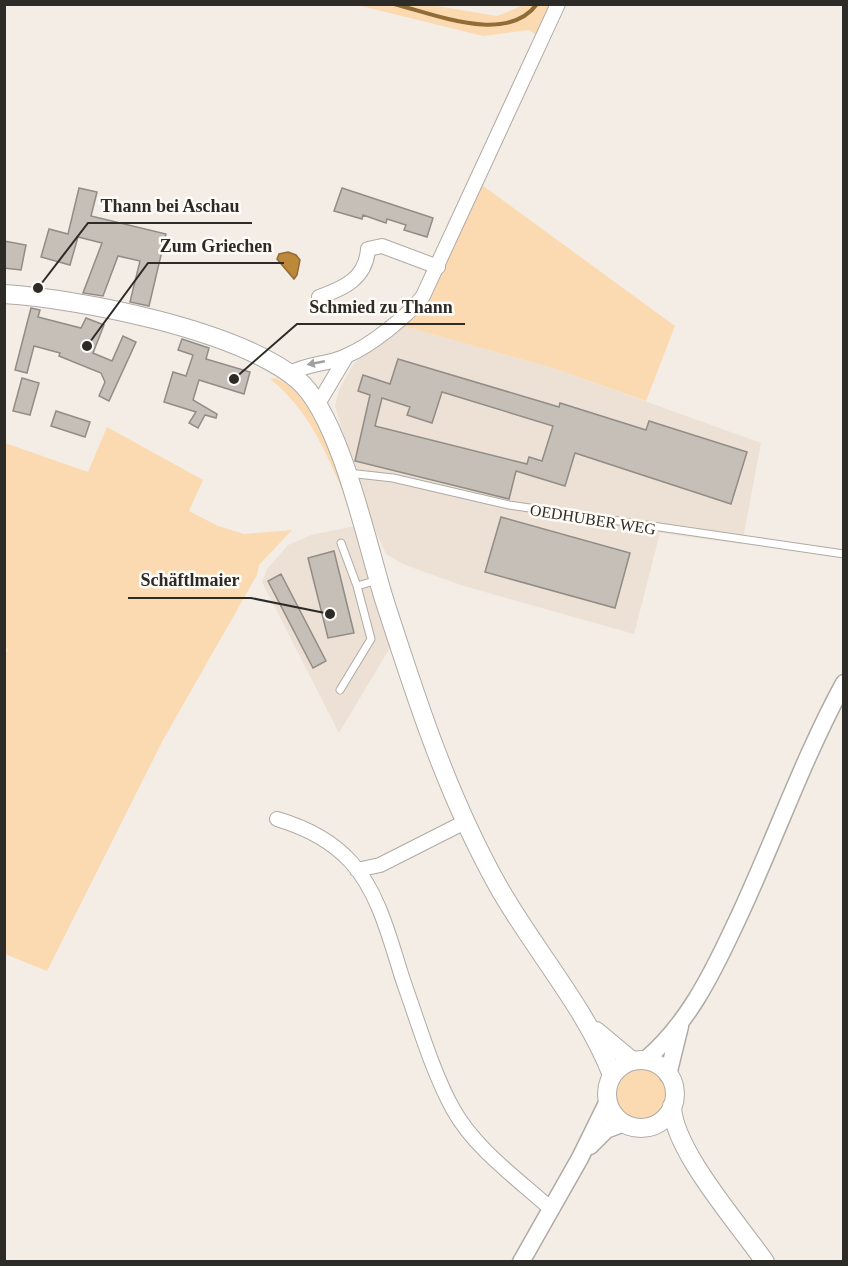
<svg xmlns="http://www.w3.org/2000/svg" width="848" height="1266" viewBox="0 0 848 1266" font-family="'Times New Roman',serif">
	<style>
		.built { fill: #ece1d4 }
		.green { fill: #fbdab1 }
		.water { fill: #be883b; stroke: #926c35; stroke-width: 1.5 }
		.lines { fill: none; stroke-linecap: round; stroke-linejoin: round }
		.stream { stroke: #926c35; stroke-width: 4 }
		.building { fill: #c5bfb8; stroke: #918c85; stroke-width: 1.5; fill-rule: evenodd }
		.service-casing { stroke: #b0aaa4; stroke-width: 9 }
		.minor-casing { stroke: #b0aaa4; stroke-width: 16 }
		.tertiary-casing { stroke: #b0aaa4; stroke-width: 19 }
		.secondary-casing { stroke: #b0aaa4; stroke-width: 20 }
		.service { stroke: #fff; stroke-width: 7 }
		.minor { stroke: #fff; stroke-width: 14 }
		.tertiary { stroke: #fff; stroke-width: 16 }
		.secondary { stroke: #fff; stroke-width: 18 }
		.oneway { fill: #a0a09e }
		.labels { text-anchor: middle; stroke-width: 5; stroke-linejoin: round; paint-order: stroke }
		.street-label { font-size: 16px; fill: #2d2b28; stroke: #fffbf7 }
		.leader { fill: none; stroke: #2d2b28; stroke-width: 2 }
		.callout-dot { fill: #2d2b28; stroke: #fffbf7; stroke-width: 2 }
		.callout-label { font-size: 18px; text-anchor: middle; font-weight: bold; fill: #2d2b28; stroke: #fffbf7; stroke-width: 5; stroke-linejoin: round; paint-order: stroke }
	</style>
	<rect width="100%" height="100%" fill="#f3ede6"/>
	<path class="built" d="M403 326 553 368 761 443 742 544 660 533 634 634 464 586 405 565 386 554 367 512 335 406 339 390 354 363Z
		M355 526 391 646 339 733 262 582 267 569 288 545 311 535Z"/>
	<path class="green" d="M357 5H431L497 16 524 5H551L536 35 529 30 483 36Z
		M482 185 675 326 646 401 553 368 403 326Z
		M275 378C319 396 333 453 344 494 326 452 308 409 270 379Z
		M107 427 203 480 189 511 218 526 244 534 292 530 259 565 257 575 163 740 47 971 5 954 4 657 8 649 4 648 5 443 88 472Z
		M616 1093a26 26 0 1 1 52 0a26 26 0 1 1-52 0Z"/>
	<path class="water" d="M288 252 296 255 300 260 297 275 294 279 277 259 279 254Z"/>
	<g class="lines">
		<path class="stream" d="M394 4C435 14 507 45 537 4"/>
	</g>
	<path class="building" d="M79 188 97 192 91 216 166 234 149 306 130 302 140 261 118 256 103 296 83 293 102 243 78 237 70 265 41 257 49 229 68 234Z
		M342 188 433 218 427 237 404 230 406 225 387 219 386 223 363 215 362 219 334 211Z
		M4 241 26 245 21 270 4 268Z
		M31 308 40 310 38 317 81 328 86 318 104 325 93 353 112 361 123 336 136 342 109 401 99 396 105 382 101 373 59 356 60 353 34 346 27 373 15 370Z
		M182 339 209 348 206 359 250 372 244 394 199 380 193 400 217 414 216 418 205 415 198 428 189 423 196 412 164 402 173 372 186 376 193 355 178 350Z
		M398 359 559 407 560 403 646 430 649 421 747 452 731 504 575 453 565 486 516 471 509 499 355 461 370 395 358 391 363 375 390 384ZM442 392 553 426 542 461 529 457 527 464 375 426 382 398 410 407 407 415 432 423Z
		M22 378 39 383 30 415 13 411Z
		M56 411 90 422 85 437 51 426Z
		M501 517 630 553 615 608 485 572Z
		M334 551 354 633 328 638 308 558Z
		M281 574 326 661 313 668 268 581Z"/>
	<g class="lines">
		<defs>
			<path id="service" d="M348 473 393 478 509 505 844 554
				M357 586 378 580
				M340 690 371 639 357 586 341 543"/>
			<path id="minor" d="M319 297C345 288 366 278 368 249L382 246 438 267
				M288 374C310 362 328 365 346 356 370 346 407 317 423 296L558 4
				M318 404 346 357
				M277 819C304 827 332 841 351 862 381 895 391 945 405 986 419 1025 433 1073 453 1109 475 1149 518 1179 551 1209
				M357 870 380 865 465 822"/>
			<path id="tertiary" d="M645 1060C686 1026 711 976 733 929 772 848 801 762 844 683
				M668 1075 680 1026
				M590 1146 606 1130 624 1123
				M521 1262 580 1158 608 1101"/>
			<path id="secondary" d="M4 294C82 299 238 330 298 380 340 416 367 544 384 599 416 698 447 795 498 886 534 950 585 1006 612 1075
				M596 1031 632 1061
				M607 1094a34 34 0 1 1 68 0a34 34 0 1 1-68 0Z
				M672 1106C673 1150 739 1224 765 1262"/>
		</defs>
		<use href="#service" class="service-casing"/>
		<use href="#minor" class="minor-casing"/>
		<use href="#tertiary" class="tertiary-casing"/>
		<use href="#secondary" class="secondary-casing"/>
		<use href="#service" class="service"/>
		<use href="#minor" class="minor"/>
		<use href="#tertiary" class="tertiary"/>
		<use href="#secondary" class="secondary"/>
	</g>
	<defs><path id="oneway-solid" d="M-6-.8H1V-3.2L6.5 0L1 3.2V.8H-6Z" transform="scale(1.5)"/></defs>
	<use class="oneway" href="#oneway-solid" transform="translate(316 363) rotate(169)"/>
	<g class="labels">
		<g class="street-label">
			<text transform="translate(593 519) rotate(9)" y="6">OEDHUBER WEG</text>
		</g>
	</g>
	<path class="leader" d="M38 288L88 223H252M87 346L148 263H284M234 379L297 324H465M330 614L251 598H128"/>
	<g class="callout-dot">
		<circle cx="38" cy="288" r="6"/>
		<circle cx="87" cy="346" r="6"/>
		<circle cx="234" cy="379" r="6"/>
		<circle cx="330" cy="614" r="6"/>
	</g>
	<g class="callout-label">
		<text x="170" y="212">Thann bei Aschau</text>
		<text x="216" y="252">Zum Griechen</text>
		<text x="381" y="313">Schmied zu Thann</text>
		<text x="190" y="586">Schäftlmaier</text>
	</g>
	<rect width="848" height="1266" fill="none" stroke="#2d2b28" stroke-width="12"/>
</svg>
